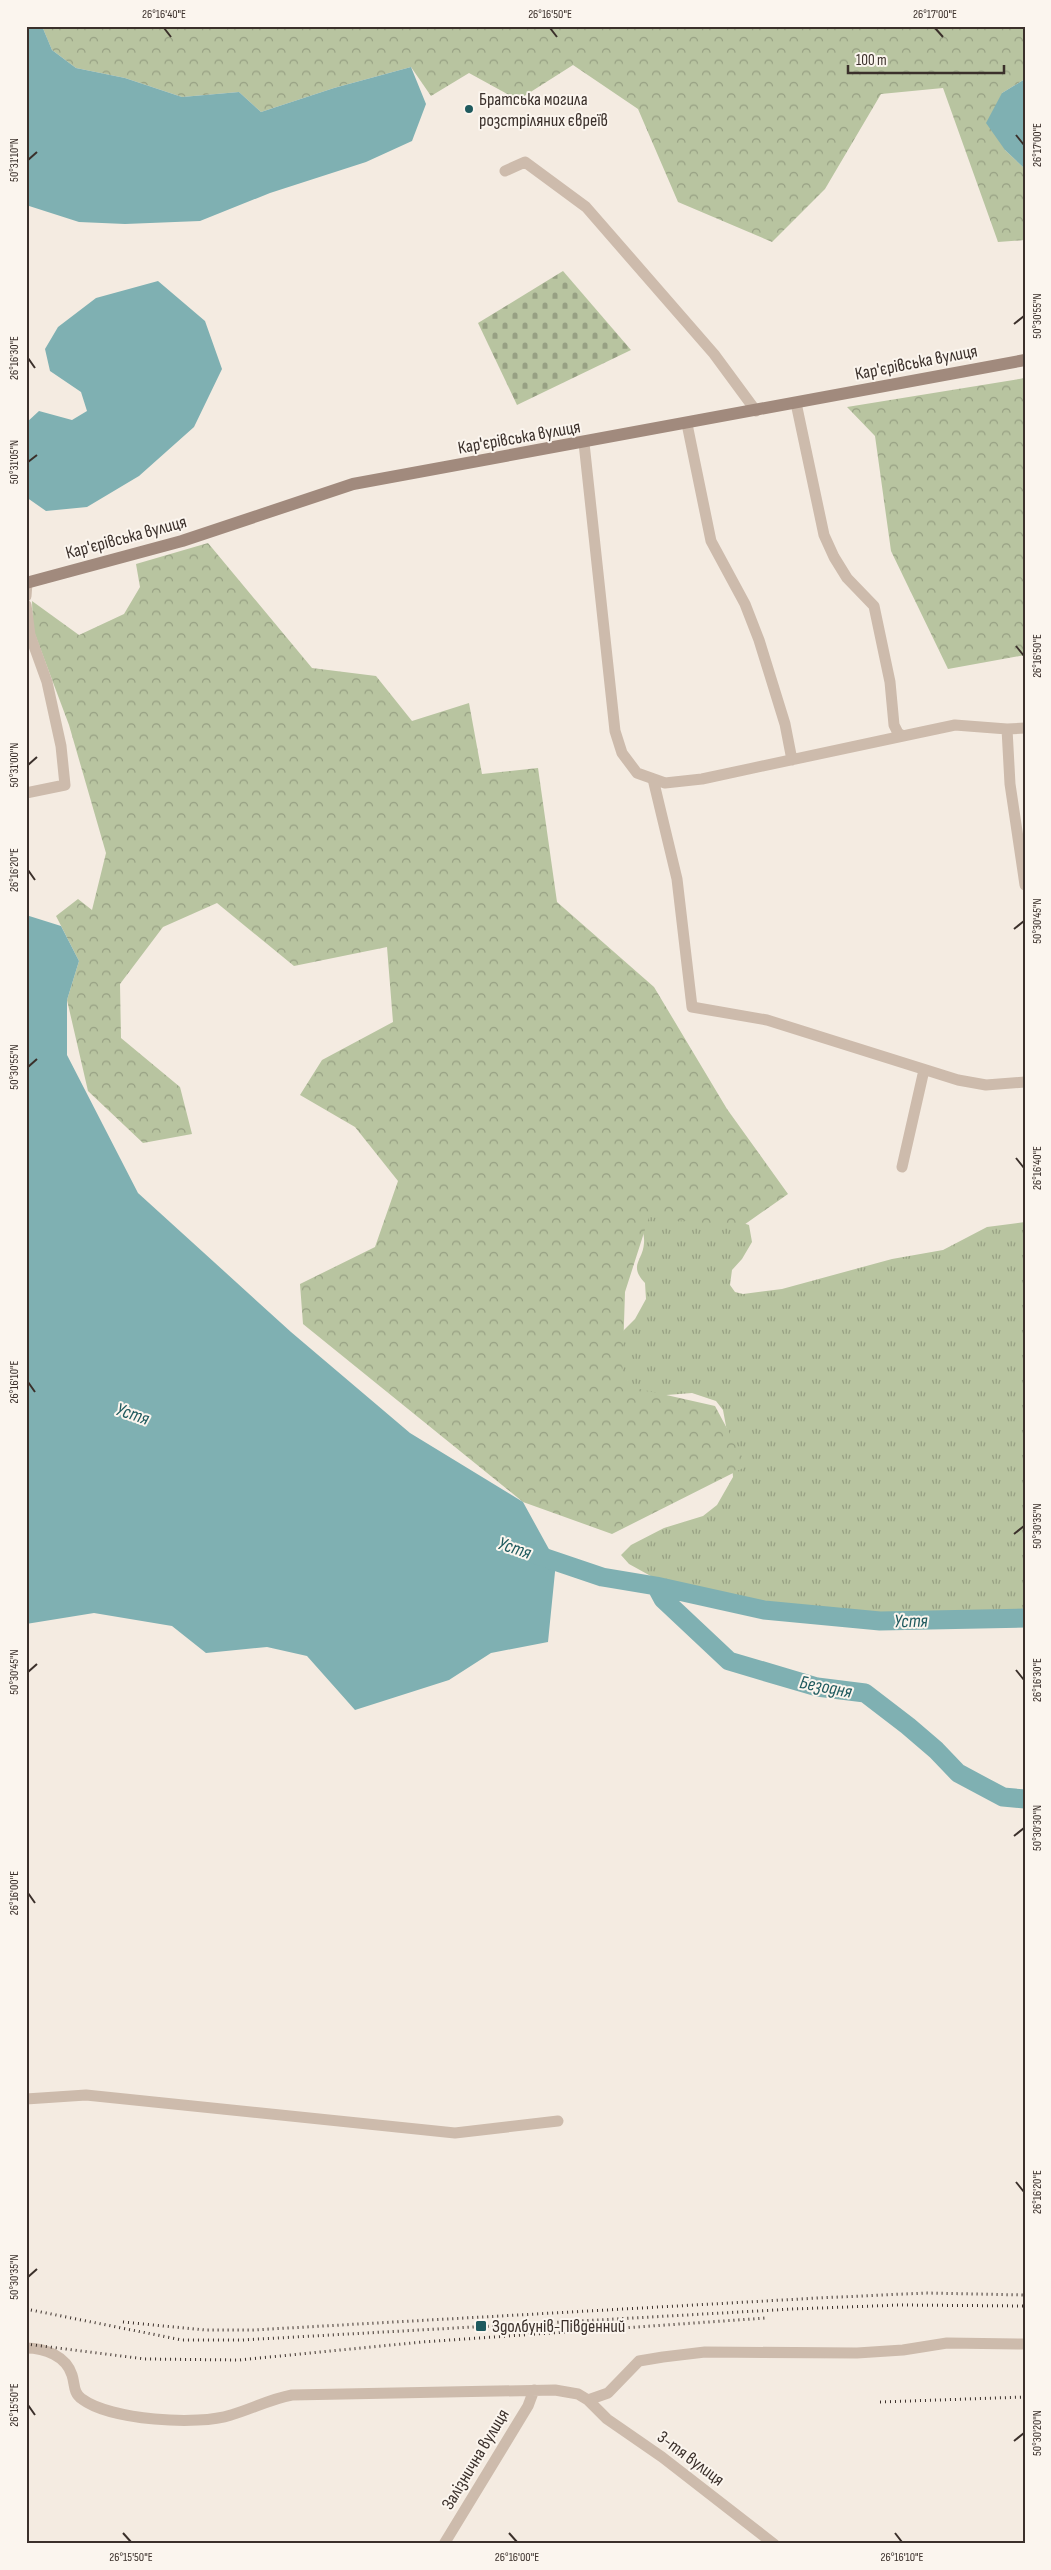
<svg xmlns="http://www.w3.org/2000/svg" width="1051" height="2570" viewBox="0 0 1051 2570" font-family="'Sofia Sans Condensed',sans-serif">
	<style>
		.grass { fill: url(#grass-tufts) }
		.forest { fill: url(#forest-crowns) }
		.cemetery { fill: url(#cemetery-stones) }
		.water { fill: #7fb0b2 }
		.lines { fill: none; stroke-linecap: round; stroke-linejoin: round }
		.river { stroke: #7fb0b2; stroke-width: 19 }
		.street { stroke: #cdbbac; stroke-width: 11 }
		.secondary { stroke: #a18a7d; stroke-width: 12 }
		.rail { stroke: #3b302b; stroke-width: 3; stroke-dasharray: 1 4; stroke-linecap: butt }
		.ticks { fill: none; stroke: #3b302b; stroke-width: 2 }
		.poi-dot { fill: #1f5a5e; stroke: #fbf5ee; stroke-width: 2 }
		.labels { text-anchor: middle; stroke-width: 4; stroke-linejoin: round; paint-order: stroke }
		.poi-label { font-size: 18px; fill: #3b302b; stroke: #fbf5ee; text-anchor: start }
		.street-label { font-size: 18px; fill: #3b302b; stroke: #fbf5ee }
		.water-label { font-size: 19px; font-style: italic; fill: #1f5a5e; stroke: #fbf5ee }
		.neatline { fill: none; stroke: #3b302b; stroke-width: 2 }
		.ticks-label { font-size: 12px; text-anchor: middle; fill: #3b302b }
	</style>
	<defs>
		<pattern id="grass-tufts" width="24" height="20" patternUnits="userSpaceOnUse" patternTransform="scale(1.25)"><rect width="24" height="20" fill="#b8c4a0"/><path d="M3 7l-1-3M5 7V3M7 7l1-3M15 17l-1-3M17 17v-4M19 17l1-3" fill="none" stroke="#97a083"/></pattern>
		<pattern id="forest-crowns" width="20" height="18" patternUnits="userSpaceOnUse" patternTransform="scale(1.25)"><rect width="20" height="18" fill="#b8c4a0"/><path d="M2 6a3 3 0 1 1 6 0M12 15a3 3 0 1 1 6 0" fill="none" stroke="#97a083"/></pattern>
		<pattern id="cemetery-stones" width="16" height="16" patternUnits="userSpaceOnUse" patternTransform="scale(1.25)"><rect width="16" height="16" fill="#b8c4a0"/><path d="M2 7V4a2 2 0 0 1 4 0v3zM10 15v-3a2 2 0 0 1 4 0v3z" fill="#97a083"/></pattern>
	</defs>
	<rect width="100%" height="100%" fill="#f4ebe1"/>
	<path class="grass" d="M643 1215 737 1221 749 1225 752 1242 742 1259 732 1270 730 1285 735 1292 743 1294 782 1289 892 1259 943 1250 987 1227 1025 1222V1612H876L765 1603 658 1580 629 1564 621 1555 631 1545 664 1528 703 1516 717 1505 733 1477 731 1453 723 1410 716 1401 692 1393 641 1397 587 1367 635 1319 646 1299 645 1283C628 1265 643 1261 644 1243 645 1231 639 1228 643 1215Z"/>
	<path class="forest" d="M42 26H1025V79L1002 93 1005 150 1025 169V240L998 242 943 88 881 94 825 189 772 242 678 202 638 109 573 65 518 100 469 73 431 96 411 67 334 88 261 112 239 92 182 97 125 78 76 68 52 50Z
		M1025 378V655L948 669 891 551 875 436 847 407Z
		M208 543 312 668 376 676 412 721 469 703 482 774 538 768 557 902 654 987 727 1109 788 1194 741 1227 649 1217 625 1292 622 1385 715 1406 747 1466 612 1534 523 1502 303 1324 300 1284 375 1247 398 1181 355 1127 300 1095 322 1060 393 1022 387 947 294 966 217 903 163 927 120 984 121 1038 180 1087 192 1134 143 1143 88 1091 67 1000 79 961 56 916 78 899 92 910 106 853 69 725 33 629 32 601 79 635 124 614 140 587 136 564Z"/>
	<path class="cemetery" d="M563 271 631 350 517 405 478 323Z"/>
	<path class="water" d="M26 26H42L52 50 76 68 125 78 182 97 239 92 261 112 334 88 411 67 426 104 412 141 366 162 270 193 200 221 125 224 79 222 26 205Z
		M1025 79V169L1005 150 986 123 1002 93Z
		M158 281 205 321 222 369 194 427 139 476 87 507 46 511 26 497V423L39 411 72 420 87 411 81 392 50 371 45 349 58 327 96 298Z
		M26 915 61 926 79 961 67 1000V1055L138 1193 291 1332 410 1433 523 1502 556 1562 548 1642 491 1653 449 1680 355 1710 307 1656 267 1647 206 1653 172 1626 94 1613 26 1624Z"/>
	<g class="lines">
		<path class="river" d="M534 1554 602 1577 656 1586 764 1610 880 1621 1025 1618
			M656 1586 663 1599 729 1661 817 1687 865 1693 908 1726 936 1750 958 1773 1003 1797 1025 1799"/>
		<path class="street" d="M505 171 525 162 586 207 714 354 756 411
			M796 403 824 535 834 557 847 578 874 606 890 682 894 725 898 733 903 736 955 725 1007 729
			M687 424 711 541 745 604 759 640 785 724 792 760
			M584 443 615 731 622 753 637 773 665 783 702 779 903 736
			M26 596 27 583
			M26 605 30 635 47 682 61 746 65 785 26 793
			M1025 728 1007 729 1010 784 1025 885
			M653 779 677 879 692 1007 767 1020 958 1080 986 1085 1025 1082
			M902 1167 924 1070
			M26 2099 86 2095 455 2133 558 2121
			M26 2348C45 2348 66 2356 72 2375 75 2384 73 2393 82 2399 110 2420 198 2426 231 2415 252 2409 270 2399 292 2395L555 2390 578 2394 588 2400 608 2393 639 2361 663 2357 705 2352 857 2353 903 2350 947 2343 1025 2344
			M588 2400 607 2419 662 2457 774 2544
			M444 2544 528 2406 534 2390"/>
		<path class="secondary" d="M26 583 182 541 353 484 1025 360"/>
		<path class="rail" d="M26 2309 182 2340H242L793 2309 900 2305 1025 2306
			M123 2322 205 2330H253L818 2298 926 2293 1025 2295
			M26 2344 145 2359 239 2360 422 2342 766 2318
			M880 2402 1025 2397"/>
	</g>
	<path class="ticks" d="M164 28 171 37M550 28 557 37M935 28 943 37M1016 135 1024 145M28 160 37 152M1014 324 1024 316M28 358 35 368M28 462 37 455M1016 646 1024 656M28 765 37 757M28 870 35 880M1014 929 1024 921M28 1067 37 1059M1016 1158 1024 1168M28 1382 35 1392M1014 1534 1024 1526M1016 1670 1024 1680M28 1672 37 1664M1014 1836 1024 1828M28 1893 35 1903M1016 2182 1024 2192M28 2277 37 2269M28 2405 35 2415M1014 2441 1024 2433M123 2533 131 2542M509 2533 517 2542M895 2533 902 2542"/>
	<g class="poi-dot">
		<circle cx="469" cy="109" r="5"/>
		<rect x="475" y="2320" width="12" height="12" rx="2.5"/>
	</g>
	<g class="labels">
		<g class="poi-label">
			<text x="479" y="105">Братська могила<tspan x="479" dy="21">розстріляних євреїв</tspan></text>
			<text x="492" y="2332">Здолбунів-Південний</text>
		</g>
		<g class="street-label">
			<text transform="translate(916 362) rotate(-11)" y="6">Кар'єрівська вулиця</text>
			<text transform="translate(519 437) rotate(-10)" y="6">Кар'єрівська вулиця</text>
			<text transform="translate(126 537) rotate(-15)" y="6">Кар'єрівська вулиця</text>
			<text transform="translate(691 2458) rotate(37)" y="6">3-тя вулиця</text>
			<text transform="translate(475 2459) rotate(-59)" y="6">Залізнична вулиця</text>
		</g>
		<g class="water-label">
			<text transform="translate(133 1413) rotate(19)" y="7">Устя</text>
			<text transform="translate(515 1547) rotate(19)" y="7">Устя</text>
			<text transform="translate(911 1620) rotate(-1)" y="7">Устя</text>
			<text transform="translate(826 1686) rotate(11)" y="7">Безодня</text>
		</g>
	</g>
	<rect width="1051" height="2570" fill="none" stroke="#fbf5ee" stroke-width="55"/>
	<path d="M848 65v8h156v-8" fill="none" stroke="#3b302b" stroke-width="2.5"/>
	<text x="856" y="65" font-size="15" fill="#3b302b" stroke="#fbf5ee" stroke-width="4" paint-order="stroke">100 m</text>
	<rect x="28" y="28" width="996" height="2514" class="neatline"/>
	<g class="ticks-label">
		<text x="164" y="18">26°16'40"E</text>
		<text x="550" y="18">26°16'50"E</text>
		<text x="935" y="18">26°17'00"E</text>
		<text transform="translate(1037 145) rotate(-90)" y="4">26°17'00"E</text>
		<text transform="translate(14 160) rotate(-90)" y="4">50°31'10"N</text>
		<text transform="translate(1037 316) rotate(-90)" y="4">50°30'55"N</text>
		<text transform="translate(14 358) rotate(-90)" y="4">26°16'30"E</text>
		<text transform="translate(14 462) rotate(-90)" y="4">50°31'05"N</text>
		<text transform="translate(1037 656) rotate(-90)" y="4">26°16'50"E</text>
		<text transform="translate(14 765) rotate(-90)" y="4">50°31'00"N</text>
		<text transform="translate(14 870) rotate(-90)" y="4">26°16'20"E</text>
		<text transform="translate(1037 921) rotate(-90)" y="4">50°30'45"N</text>
		<text transform="translate(14 1067) rotate(-90)" y="4">50°30'55"N</text>
		<text transform="translate(1037 1168) rotate(-90)" y="4">26°16'40"E</text>
		<text transform="translate(14 1382) rotate(-90)" y="4">26°16'10"E</text>
		<text transform="translate(1037 1526) rotate(-90)" y="4">50°30'35"N</text>
		<text transform="translate(14 1672) rotate(-90)" y="4">50°30'45"N</text>
		<text transform="translate(1037 1680) rotate(-90)" y="4">26°16'30"E</text>
		<text transform="translate(1037 1828) rotate(-90)" y="4">50°30'30"N</text>
		<text transform="translate(14 1893) rotate(-90)" y="4">26°16'00"E</text>
		<text transform="translate(1037 2192) rotate(-90)" y="4">26°16'20"E</text>
		<text transform="translate(14 2277) rotate(-90)" y="4">50°30'35"N</text>
		<text transform="translate(14 2405) rotate(-90)" y="4">26°15'50"E</text>
		<text transform="translate(1037 2433) rotate(-90)" y="4">50°30'20"N</text>
		<text x="131" y="2561">26°15'50"E</text>
		<text x="517" y="2561">26°16'00"E</text>
		<text x="902" y="2561">26°16'10"E</text>
	</g>
</svg>
